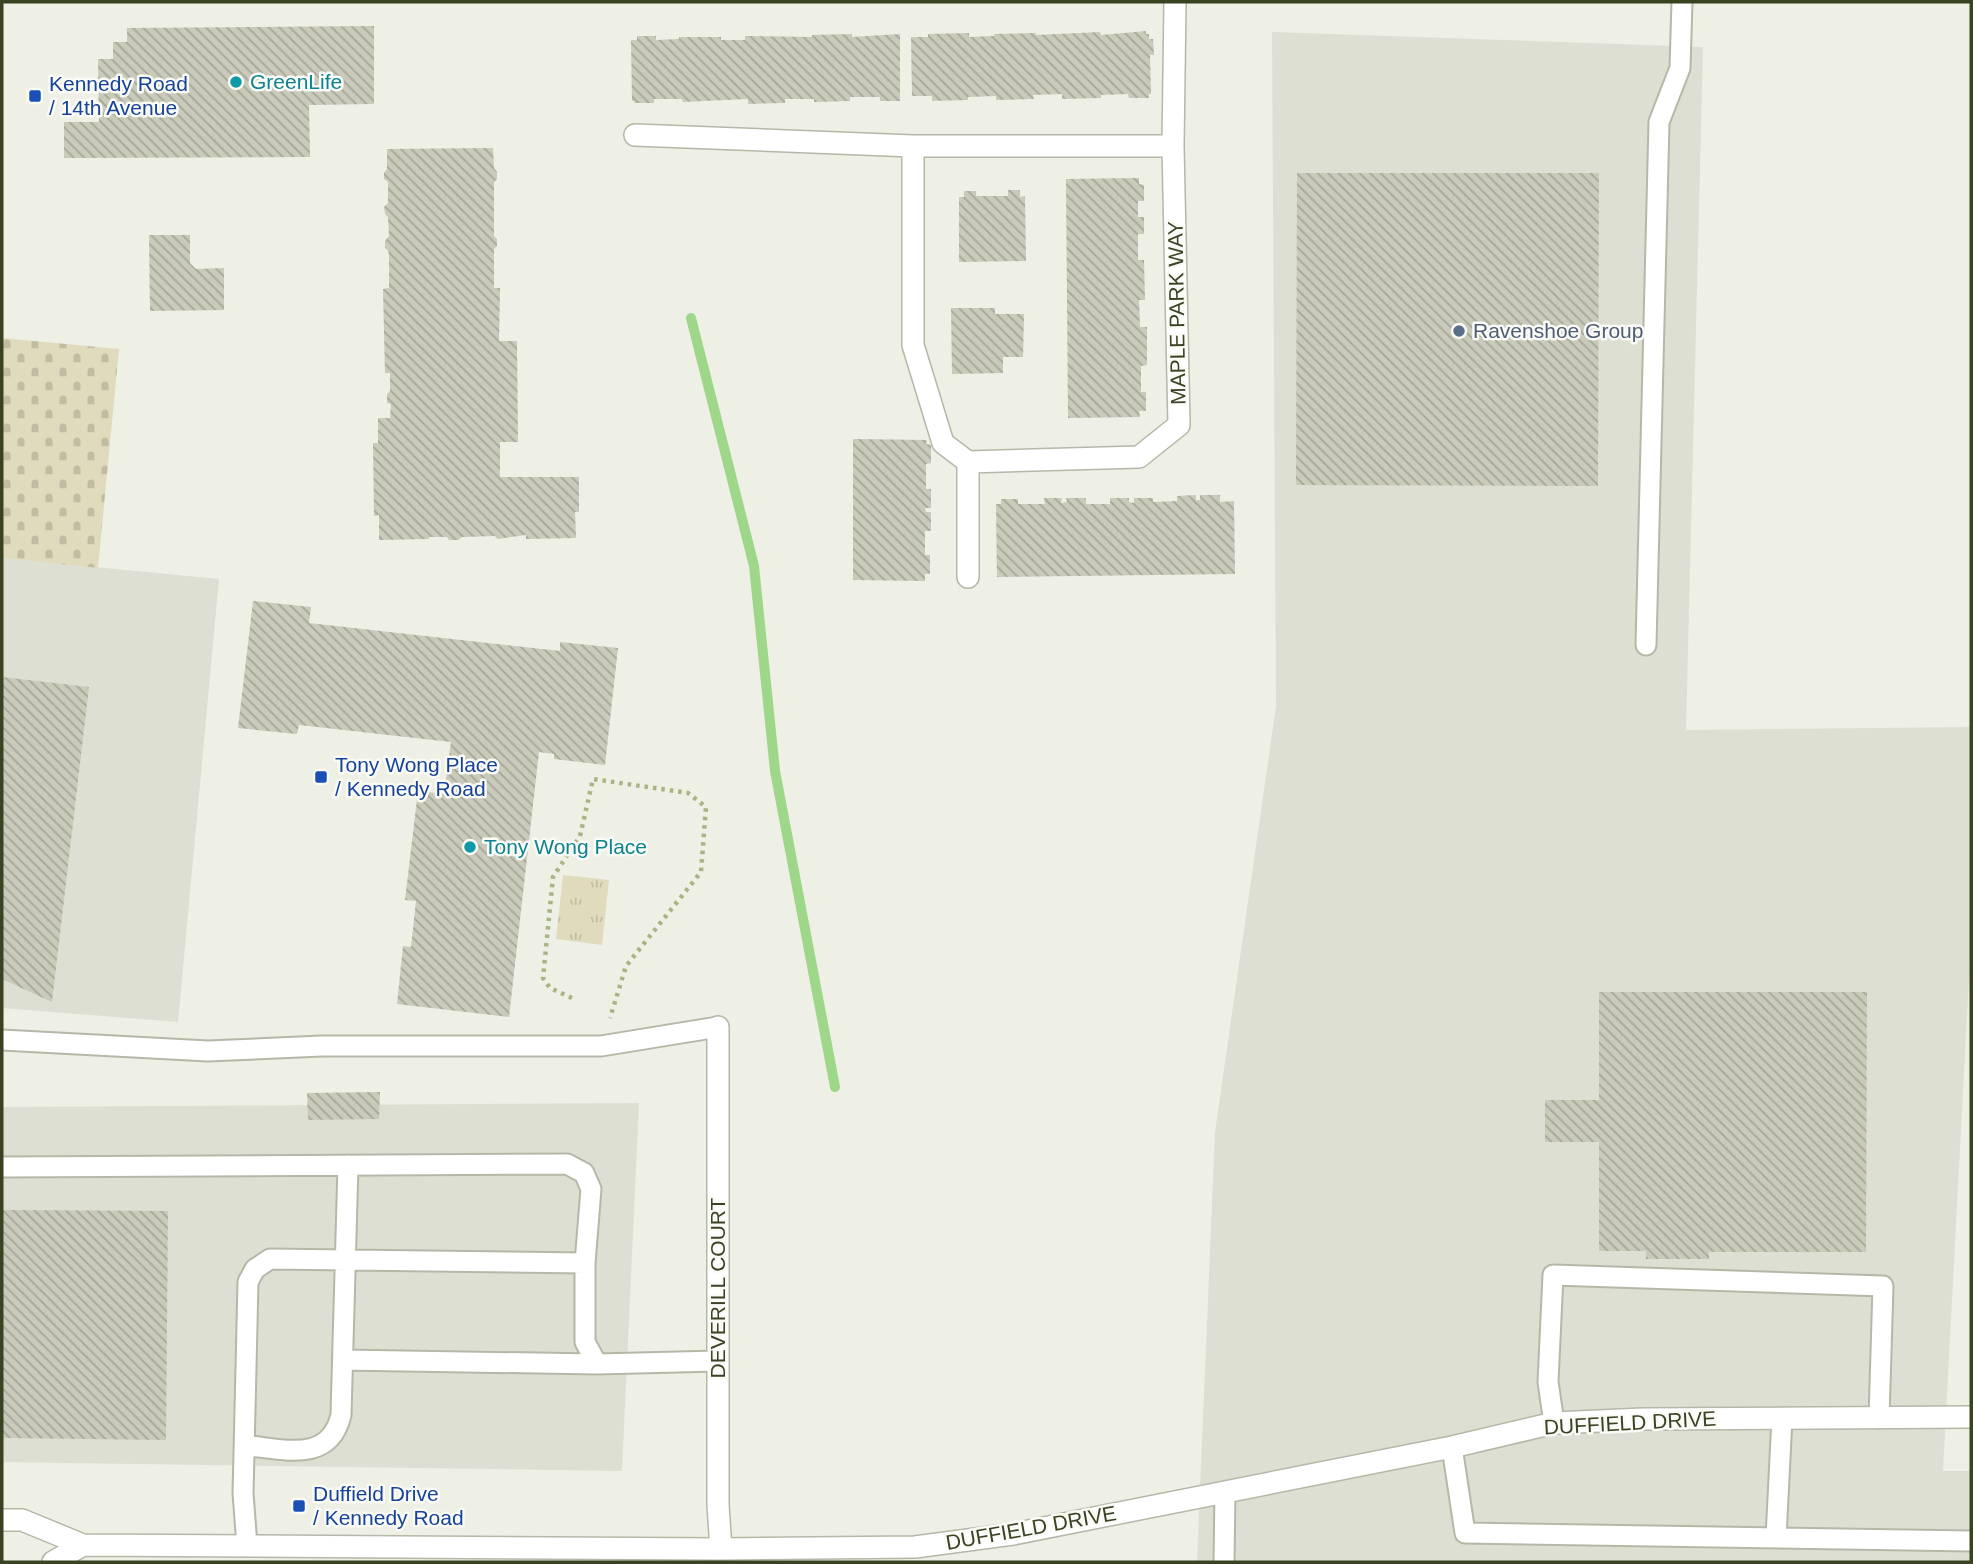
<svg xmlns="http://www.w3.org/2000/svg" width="1973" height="1564" viewBox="0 0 1973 1564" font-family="Arial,sans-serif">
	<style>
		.built { fill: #dedfd3 }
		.cemetery { fill: url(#cemetery-stones) }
		.park { fill: url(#park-tufts) }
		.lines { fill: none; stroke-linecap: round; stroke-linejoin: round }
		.stream { stroke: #9fd78a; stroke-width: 10 }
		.building { fill: url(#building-back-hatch) }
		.lane-casing { stroke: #b4b8a7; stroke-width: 23 }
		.street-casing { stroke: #b4b8a7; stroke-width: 24 }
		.path { stroke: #a8b583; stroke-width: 4.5; stroke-dasharray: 3.5 5; stroke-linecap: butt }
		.lane { stroke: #fff; stroke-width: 19 }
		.street { stroke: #fff; stroke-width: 21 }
		.culture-dot { fill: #0f9aa8; stroke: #fafbf6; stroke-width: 2.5 }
		.transit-dot { fill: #1a4fb4; stroke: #fafbf6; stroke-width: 2.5 }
		.service-dot { fill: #5c6f8a; stroke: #fafbf6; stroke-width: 2.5 }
		.labels { text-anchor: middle; stroke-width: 5; stroke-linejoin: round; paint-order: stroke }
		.culture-label { font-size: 21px; fill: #0d838f; stroke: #fafbf6; text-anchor: start }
		.transit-label { font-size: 21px; fill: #164399; stroke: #fafbf6; text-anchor: start }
		.street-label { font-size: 21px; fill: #394322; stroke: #fafbf6 }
		.service-label { font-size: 21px; fill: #4e5e75; stroke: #fafbf6; text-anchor: start }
	</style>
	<defs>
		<pattern id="cemetery-stones" width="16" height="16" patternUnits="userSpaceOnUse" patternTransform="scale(1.75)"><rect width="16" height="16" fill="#e1dbbd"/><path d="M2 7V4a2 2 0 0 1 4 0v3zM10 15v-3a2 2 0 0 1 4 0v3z" fill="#c2bda2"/></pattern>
		<pattern id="park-tufts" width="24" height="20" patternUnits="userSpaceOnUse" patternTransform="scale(1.75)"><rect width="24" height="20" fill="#e1dbbd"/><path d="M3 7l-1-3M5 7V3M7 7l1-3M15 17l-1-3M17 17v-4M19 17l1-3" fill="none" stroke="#c2bda2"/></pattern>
		<pattern id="building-back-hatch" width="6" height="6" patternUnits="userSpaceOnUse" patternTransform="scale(1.75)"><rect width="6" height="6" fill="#c9caba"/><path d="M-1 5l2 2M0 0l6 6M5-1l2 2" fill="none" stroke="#a4a697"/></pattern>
	</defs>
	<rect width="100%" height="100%" fill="#eeefe5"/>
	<path class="built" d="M1272 32 1703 47 1686 730 1971 727V940L1943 1471H1971V1562H1197L1215 1132 1276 706Z
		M2 558 219 579 178 1022 2 1008Z
		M639 1103 622 1471 2 1462V1107Z"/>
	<path class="cemetery" d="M2 338 119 349 98 568 2 558Z"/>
	<path class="park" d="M563 875 609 880 602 945 556 939Z"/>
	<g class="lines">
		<path class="stream" d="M691 318 754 566 775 771 835 1087"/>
	</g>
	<path class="building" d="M374 26V104L309 105 310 157 64 158V122H99L98 59H113V42H127V28Z
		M1146 31V34H1149V39H1153L1154 55H1150L1151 94H1149V98H1129L1128 94 1101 95V98L1062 99V94L1033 95 1034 99 996 100V96L968 97V100L932 101V96H912L911 37H928V34L969 33V37L994 36V34L1036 33V35L1100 32 1101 35Z
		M852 34V37L900 34V101H880V97H850V101L814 102V99H785V103L748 104V99L683 102 682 99H654V103H634L635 101H632L631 40H637V36H656V40L679 39V37H721V40H745V36L812 37V35Z
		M493 148 494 168 497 172V179L494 182V236L497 239V246L494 249V288H500L499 341H517L518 442H500V477H579V512H575L576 538 526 539V535L498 539 495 536 462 537 458 540H449L447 537H430L428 539 379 540V515L374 516 373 443H378V418H390L391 404 387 403V394L390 391V373H385L383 289 389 288V255L388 250 385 248V241L389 236 388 217 385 214 384 207 388 203V182L384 179V173L387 169V149Z
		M1297 173H1599L1598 486 1296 485Z
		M1139 178V184L1144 185V201H1138V217H1144V234H1138V260H1144L1145 300H1139L1140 327H1147V365L1141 366V392H1146V411H1139L1140 417 1068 418 1066 179Z
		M1008 190H1020V197L1025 196 1026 261 959 262V197H964V191H976V196H1008Z
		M149 235H190V263L196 269 224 268V310L150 311Z
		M951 308H995V314H1024L1023 357H1003V373L952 374Z
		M853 439 927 440 926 444 931 445V463L926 464V489H931V508H925L926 512H931V531H925V555H930V574H925V581L853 580Z
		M1196 495V500H1200V495H1220V502L1234 501 1235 574 997 577 996 504H1001V499H1018V504H1045L1044 498H1062L1061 503 1067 502 1066 498H1086V504H1110V498H1129V502L1134 503V498H1153V502L1177 501V496Z
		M253 601 311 607 309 623 560 651V642L618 648 605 765 554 759V754L539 752 509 1017 397 1004 403 946 411 947 416 901 405 900 418 791 444 794 451 742 299 725 297 734 238 728Z
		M2 677 89 687 52 1002 2 979Z
		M1599 992H1867L1866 1252H1709V1259H1646V1251H1599V1142H1545V1100H1599Z
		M380 1092 379 1119 308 1120 307 1093Z
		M2 1210 168 1211 166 1440 2 1438Z"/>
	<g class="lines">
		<defs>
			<path id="lane" d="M1646 645 1659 122 1680 68 1682 2
				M2 1040 208 1051 322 1046H601L718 1027
				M2 1167 567 1164 584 1173 591 1189 585 1263V1342L597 1364 718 1361
				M343 1360 597 1364
				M1554 1423 1548 1382 1553 1275 1883 1286 1879 1418
				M1452 1447 1465 1533 1971 1541
				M244 1453 248 1282 255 1269 270 1259 585 1263
				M1776 1538 1782 1418
				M247 1546 243 1493 244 1453 251 1446C287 1450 330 1462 341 1415L348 1165
				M1224 1562 1225 1492"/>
			<path id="street" d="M635 135 913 146H1173
				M913 146V345L943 443 968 462 1139 457 1179 425 1173 146 1175 2
				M968 462V577
				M718 1027V1505L721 1549
				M2 1520H22L83 1545 721 1549 915 1547 1013 1534 1452 1447 1554 1423 1643 1419 1971 1417
				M53 1562 83 1545"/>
		</defs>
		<use href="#lane" class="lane-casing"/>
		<use href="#street" class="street-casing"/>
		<path class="path" d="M572 998 550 988 543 978 553 877 580 836 593 779 688 793 706 807 701 872 626 966 610 1018"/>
		<use href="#lane" class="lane"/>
		<use href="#street" class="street"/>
	</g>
	<g class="culture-dot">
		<circle cx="236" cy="82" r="7"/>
		<circle cx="470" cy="847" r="7"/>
	</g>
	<g class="transit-dot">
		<rect x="28" y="89" width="14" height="14" rx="3.5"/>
		<rect x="314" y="770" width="14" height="14" rx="3.5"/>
		<rect x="292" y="1499" width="14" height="14" rx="3.5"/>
	</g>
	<circle class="service-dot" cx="1459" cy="331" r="7"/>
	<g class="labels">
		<g class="culture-label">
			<text x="250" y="89">GreenLife</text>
			<text x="484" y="854">Tony Wong Place</text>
		</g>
		<g class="transit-label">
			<text x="49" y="91">Kennedy Road<tspan x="49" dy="24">/ 14th Avenue</tspan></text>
			<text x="335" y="772">Tony Wong Place<tspan x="335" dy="24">/ Kennedy Road</tspan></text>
			<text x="313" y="1501">Duffield Drive<tspan x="313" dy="24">/ Kennedy Road</tspan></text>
		</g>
		<g class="street-label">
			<text transform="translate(1177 313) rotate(-91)" y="7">MAPLE PARK WAY</text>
			<text transform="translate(718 1288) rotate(-90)" y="7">DEVERILL COURT</text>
			<text transform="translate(1630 1423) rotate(-3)" y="7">DUFFIELD DRIVE</text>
			<text transform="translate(1031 1528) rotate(-10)" y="7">DUFFIELD DRIVE</text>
		</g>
		<g class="service-label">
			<text x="1473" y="338">Ravenshoe Group</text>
		</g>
	</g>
	<rect width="1973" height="1564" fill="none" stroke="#394322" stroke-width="7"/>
</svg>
